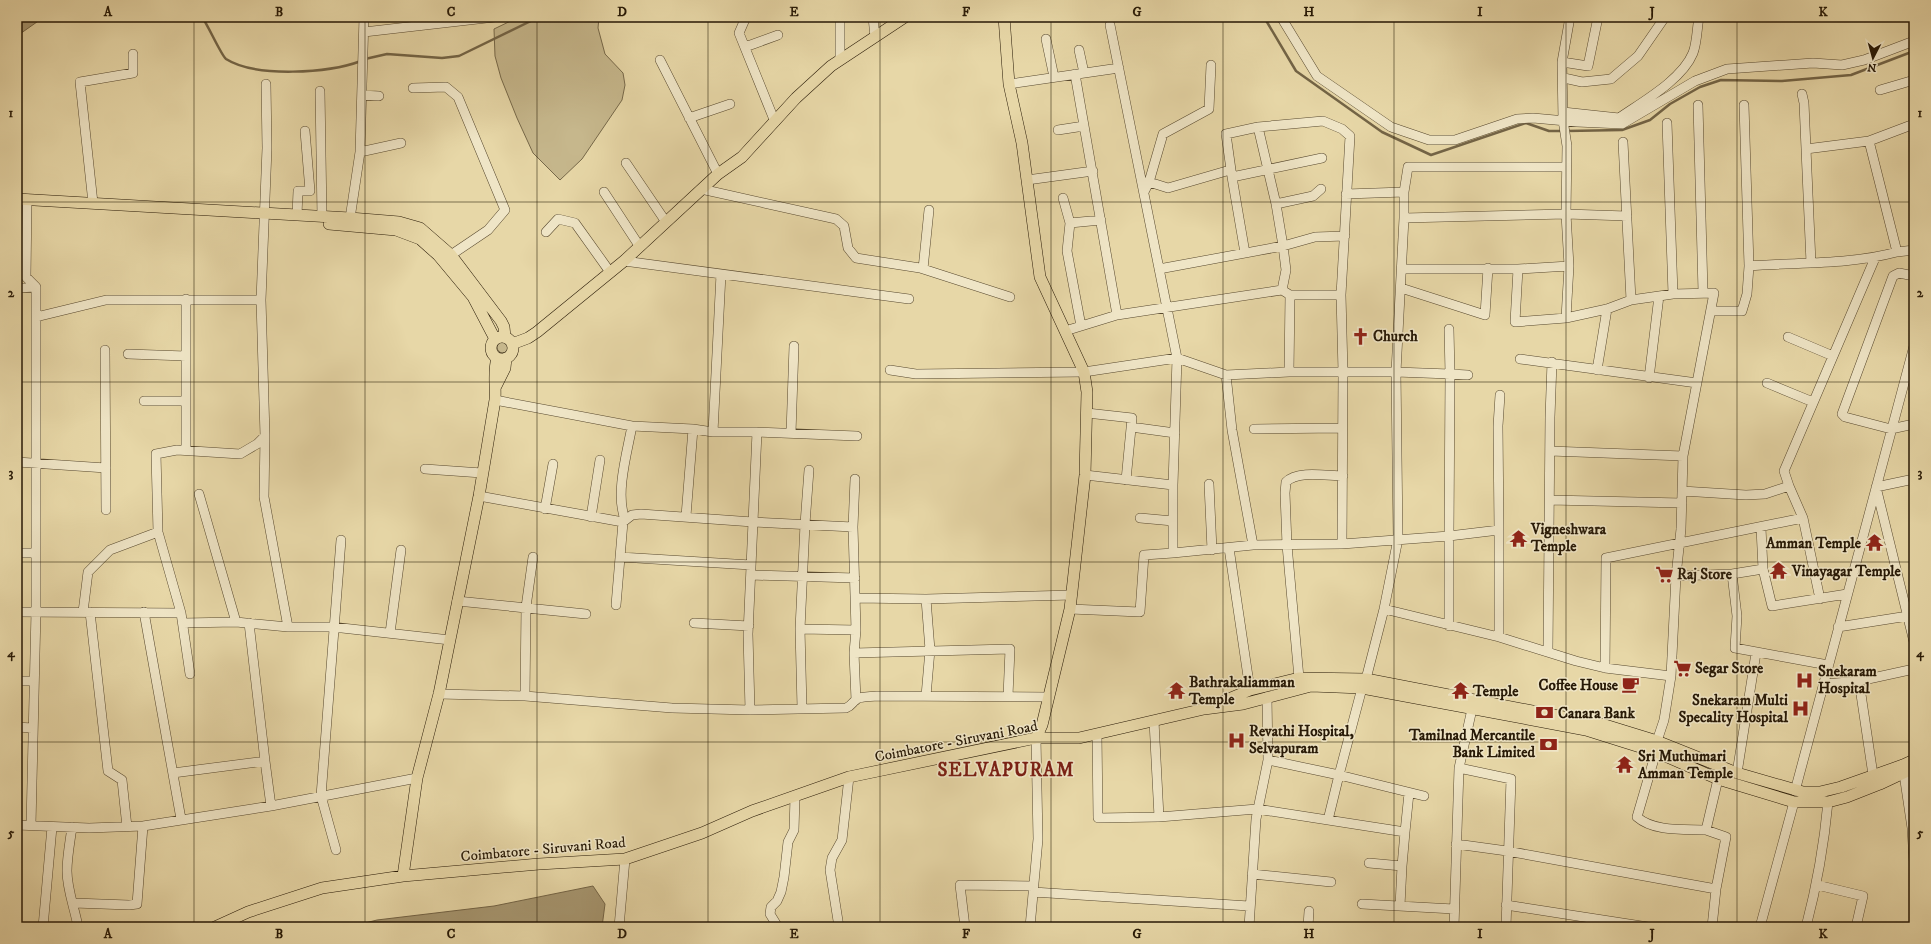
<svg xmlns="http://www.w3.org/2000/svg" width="1931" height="944" viewBox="0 0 1931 944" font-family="'IM FELL DW Pica',serif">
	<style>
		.green { fill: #c6b78c; stroke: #766849 }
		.water { fill: #a69670; stroke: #736446 }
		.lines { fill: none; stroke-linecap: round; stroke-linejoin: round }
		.stream { stroke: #736446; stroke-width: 2.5 }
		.minor-casing { stroke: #57482e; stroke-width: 10 }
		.major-casing { stroke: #271906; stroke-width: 12 }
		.minor { stroke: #efe5c6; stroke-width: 9 }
		.major { stroke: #e7d7a7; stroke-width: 11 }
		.grid { fill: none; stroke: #271906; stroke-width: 1; stroke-opacity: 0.55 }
		.labels { text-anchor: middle; stroke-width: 3; stroke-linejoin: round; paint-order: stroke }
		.poi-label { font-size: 15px; font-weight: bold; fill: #271906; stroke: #efe5c6; text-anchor: start }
		.street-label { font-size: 15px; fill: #271906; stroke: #efe5c6 }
		.district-label { font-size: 19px; font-weight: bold; letter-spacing: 1px; fill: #7a1f14; stroke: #efe5c6 }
		.neatline { fill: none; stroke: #271906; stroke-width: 1.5 }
		.grid-label { font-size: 13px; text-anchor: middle; font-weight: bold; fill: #271906 }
	</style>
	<rect width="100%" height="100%" fill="#e7d7a7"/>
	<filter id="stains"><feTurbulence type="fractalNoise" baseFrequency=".005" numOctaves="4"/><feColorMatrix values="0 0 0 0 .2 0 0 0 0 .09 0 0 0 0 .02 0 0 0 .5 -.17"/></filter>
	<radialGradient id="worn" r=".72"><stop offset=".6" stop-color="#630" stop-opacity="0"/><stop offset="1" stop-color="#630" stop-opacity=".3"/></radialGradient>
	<path class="green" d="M519 17H599L598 28 605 54 623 73 625 85 622 100 582 159 560 180 533 153 517 118 501 78 495 56 494 29Z
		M497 347a6 6 0 1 1 12 0a6 6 0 1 1-12 0Z"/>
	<path class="water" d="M17 17H44L17 36Z
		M593 886 605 904 602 927H349L377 920 494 906Z"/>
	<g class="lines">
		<path class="stream" d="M202 17C208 25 221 55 226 59 256 78 329 73 361 61
			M1264 17 1296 71 1382 132 1431 155 1526 123 1549 131H1562
			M365 59 387 54 442 58 459 56 539 17
			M1567 131 1622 130 1650 120 1670 104 1700 87 1721 80 1782 81 1851 75 1914 51"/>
		<defs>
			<path id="minor" d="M746 17 739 33 775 122
				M840 17V60
				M873 17 875 37
				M1281 17 1317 76 1391 127 1429 140H1455L1517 119 1533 118 1577 122 1622 124 1695 81 1727 69 1813 63 1842 65 1864 60 1914 41
				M1570 17 1562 62 1563 120 1567 146 1566 214 1569 266 1566 318 1607 309 1631 300 1673 294 1714 293 1683 456 1681 529 1676 576 1671 676
				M1110 25 1177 358 1173 485
				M364 32 495 17
				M1046 39 1054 77
				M745 47 778 35
				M1079 50 1084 73
				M660 60 718 174
				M1562 62 1588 66 1598 17
				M1075 74 1117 315
				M1564 78 1582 82 1611 79 1638 56 1665 17
				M266 84 267 148 261 300 265 436 264 497 288 627
				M1009 84 1119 68
				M413 88 446 87 458 97 505 210 488 230 451 255
				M1880 90 1914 80
				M320 91 322 217
				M1802 94 1804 103 1811 263
				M362 95 379 96
				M1698 105 1703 292
				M1563 112 1619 118C1642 102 1682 80 1693 53 1697 43 1697 28 1699 17
				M689 118 730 104
				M1667 123 1673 294
				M1258 127 1276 204 1283 246 1286 270 1282 290
				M1058 130 1084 126
				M1623 142 1631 300
				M1806 149 1869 141 1914 124
				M360 152 401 143
				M626 163 666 222
				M1232 177 1322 158
				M1027 180 1093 171
				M1149 182 1168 188 1230 170
				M701 189 836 219 844 226 848 248 856 258 920 268 1010 297
				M604 192 640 247
				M1144 192 1149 182 1163 134 1209 109 1211 65
				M1346 194 1404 192
				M1063 198 1070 223 1067 251 1081 326
				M27 199 26 277 36 287V611L31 825
				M93 203 80 82 133 73V54
				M1276 204 1313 196 1321 189
				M297 215 298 191H310L305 131
				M1404 218V192L1408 167H1566
				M1070 223 1101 220
				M349 225 360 152 364 17
				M546 232 558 219 575 223 610 272
				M1897 252 1914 250
				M1245 253 1232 177 1226 134 1258 127 1323 121 1342 129 1350 136 1341 295 1343 372 1342 544
				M624 261 909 299
				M1749 266C1799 262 1848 265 1897 252L1869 141
				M923 269 929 210
				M1159 269 1283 246 1315 237 1345 236
				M1402 269H1518L1569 266
				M1518 269 1515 322 1566 318
				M1914 276 1899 273 1893 276 1842 414 1845 417 1891 429 1914 424
				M17 288 36 287
				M1401 288 1485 315 1488 268
				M186 299V450
				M1712 311H1742L1747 294 1749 266 1744 105
				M36 317 106 300H261
				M1449 329 1450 374 1468 375
				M1065 331 1117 315 1282 290 1290 295
				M1788 337 1833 356
				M105 350 106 510
				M128 354 186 356
				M1520 359 1697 383
				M890 370 916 374 1084 372 1177 358 1226 375 1289 372H1396L1450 374 1449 536 1499 530V637L1576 661 1605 668 1671 676 1664 720 1657 741
				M1597 370 1607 309
				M1289 372 1290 295H1341
				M1226 375 1232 430 1253 545
				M1649 378 1659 296
				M1767 383 1813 402
				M495 400 632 426 693 429 713 432H757L857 436
				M144 401H186
				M1087 413 1132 418 1126 480
				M1131 427 1175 433
				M1254 429 1342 428
				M713 432 721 274
				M791 433 794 346
				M1550 451 1683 456
				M17 462 106 468
				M425 469 482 473
				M1085 475 1173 485V553L1253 545 1342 544 1449 536V626
				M1914 479 1876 487 1914 642
				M1209 484 1212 550
				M1789 486 1803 518
				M1682 491 1746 495 1765 494 1789 486 1784 471 1875 258
				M199 494 236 622
				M479 496 623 522 632 515 641 514 753 522 853 527 856 630 854 653 856 700
				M1550 500 1682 503
				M545 509 553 464
				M686 516 693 429
				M591 517 600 460
				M1140 518 1173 521
				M625 519C615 494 627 453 632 426
				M853 527 855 479
				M1761 528 1763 569
				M1499 530 1498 426 1500 395
				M158 532 181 613 190 674
				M1229 548 1250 690
				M17 553H36
				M620 557 751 565
				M1732 574 1737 616 1735 648 1828 665
				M751 575 855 578
				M1676 576 1732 574 1763 569 1772 606 1847 594
				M856 598 926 599 1072 595
				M926 599 930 650 926 696
				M457 601 586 614
				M616 605 623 522
				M1070 609 1140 612 1144 555 1173 553
				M1384 609 1398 539 1396 372 1404 218 1566 214 1627 216
				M17 612 181 613
				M83 612 88 572 110 550 158 532 156 454 177 450 240 454 257 444 265 436
				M90 612 108 771 122 780 127 827
				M144 612 181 819
				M183 623 236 622 288 627H333L450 640
				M694 623 749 626
				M1838 627 1908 616
				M800 629 856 630
				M390 633 401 550
				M1548 652 1550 417 1552 362
				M854 653 1010 649 1008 696
				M1605 668 1606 558 1803 518 1820 599
				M1299 678 1287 545 1285 493 1286 482C1298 470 1327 476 1343 476
				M1366 679 1384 609 1499 637
				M17 681H34
				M1859 681 1873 775
				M1825 684 1859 681 1914 669
				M439 694 525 696 672 708 750 710 846 708C852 706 852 702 857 699 862 696 871 697 877 696L1049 697
				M525 696 526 607 533 557
				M1267 697 1268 760
				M802 708 800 629 805 524 809 470
				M750 710 748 634 757 432
				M1154 721 1159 817
				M17 727 32 728
				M1097 734 1098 818 1159 817 1257 809 1405 832 1409 793
				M1656 752 1637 817C1654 832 1684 829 1706 830
				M265 761 271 806
				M1459 768 1511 779 1506 927
				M173 773 265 761 249 623
				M1737 773 1756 653
				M1904 774 1912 828 1914 862
				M1795 791 1914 346
				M1328 820 1339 775 1424 796
				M17 825 89 828 143 826 271 806 417 778
				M72 827C70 842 67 857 67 871 67 890 75 909 78 927
				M1456 844 1507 851 1716 889 1726 837 1706 830 1718 779
				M336 850 321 796 341 540
				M1369 863 1402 866 1400 906
				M1402 866 1405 832
				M1252 874 1331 882
				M1817 885 1863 896 1856 927
				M1033 892 1249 906
				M74 903 129 905 137 904 143 826
				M1362 904 1454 909
				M1506 905 1648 927
				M43 927 52 827
				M619 927 625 859
				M778 927 770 914 771 907 777 901 781 892 784 877 788 842 794 830 795 797
				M839 927 830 870 832 858 842 840 849 777
				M965 927 960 885 1034 886
				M1030 927 1038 839 1036 738
				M1249 927 1256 819 1268 760 1339 775 1362 688
				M1308 927 1309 911
				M1454 927 1459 768 1472 709
				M1712 927 1716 889
				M1760 927 1794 802
				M1806 927C1817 885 1824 845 1828 802"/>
			<path id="major" d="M1004 17 1009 84 1022 143 1040 277 1084 372 1087 392 1085 475 1070 609 1042 725 1036 738
				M17 199 350 218 399 222 420 228 451 255 501 321 504 327 505 337
				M329 224 396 230 420 239 438 255 473 297 495 339
				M491 348a11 11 0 1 1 22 0a11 11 0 1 1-22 0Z
				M512 344 528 338 537 332 624 261 718 174 742 157 796 98 831 66 905 17
				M496 386 505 368 506 358
				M1219 703 1250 690 1299 678 1366 679 1605 725 1657 741 1737 773 1803 792H1820L1841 787 1903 765 1914 760
				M403 876 417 778 439 694 479 496 495 400C496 386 493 372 497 358
				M215 927 248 912 322 888 403 876 539 864 625 859 702 833 752 811 849 777 1036 738H1079L1204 709 1243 704 1311 686 1362 688 1586 730 1656 752 1718 779 1794 802H1828L1847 797 1880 784 1914 768"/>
		</defs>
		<use href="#minor" class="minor-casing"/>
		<use href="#major" class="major-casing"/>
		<use href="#minor" class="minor"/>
		<use href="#major" class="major"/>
	</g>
	<path class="grid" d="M194 17V927M365 17V927M537 17V927M708 17V927M880 17V927M1051 17V927M1223 17V927M1394 17V927M1566 17V927M1737 17V927M17 202H1914M17 382H1914M17 562H1914M17 742H1914"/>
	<defs>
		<symbol id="church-bare" viewBox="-9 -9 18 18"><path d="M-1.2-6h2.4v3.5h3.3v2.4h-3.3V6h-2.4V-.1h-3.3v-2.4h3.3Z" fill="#8f2418" stroke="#efe5c6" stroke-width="2.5" paint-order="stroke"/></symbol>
		<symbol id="temple-bare" viewBox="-9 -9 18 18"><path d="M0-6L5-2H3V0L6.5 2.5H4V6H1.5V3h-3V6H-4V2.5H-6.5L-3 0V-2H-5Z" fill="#8f2418" stroke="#efe5c6" stroke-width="2.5" paint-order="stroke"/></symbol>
		<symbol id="supermarket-bare" viewBox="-9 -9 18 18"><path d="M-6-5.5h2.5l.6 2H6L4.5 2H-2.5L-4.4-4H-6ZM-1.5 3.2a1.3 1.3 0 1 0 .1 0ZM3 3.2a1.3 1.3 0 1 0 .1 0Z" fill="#8f2418" stroke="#efe5c6" stroke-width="2.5" paint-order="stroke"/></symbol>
		<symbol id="hospital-bare" viewBox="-9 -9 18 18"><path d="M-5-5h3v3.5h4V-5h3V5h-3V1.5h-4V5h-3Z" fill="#8f2418" stroke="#efe5c6" stroke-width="2.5" paint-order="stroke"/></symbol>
		<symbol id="cafe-bare" viewBox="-9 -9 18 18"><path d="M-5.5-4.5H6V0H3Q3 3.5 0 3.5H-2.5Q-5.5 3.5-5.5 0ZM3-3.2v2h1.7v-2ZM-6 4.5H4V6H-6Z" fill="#8f2418" stroke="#efe5c6" stroke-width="2.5" paint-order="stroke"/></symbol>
		<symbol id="bank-bare" viewBox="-9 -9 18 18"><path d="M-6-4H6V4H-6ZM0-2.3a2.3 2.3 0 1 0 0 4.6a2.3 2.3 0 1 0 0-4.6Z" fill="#8f2418" stroke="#efe5c6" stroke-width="2.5" paint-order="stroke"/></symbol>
	</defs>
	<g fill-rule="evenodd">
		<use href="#church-bare" x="1348" y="324" width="25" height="25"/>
		<use href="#temple-bare" x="1506" y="526" width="25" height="25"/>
		<use href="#temple-bare" x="1862" y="530" width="25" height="25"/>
		<use href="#temple-bare" x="1766" y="558" width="25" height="25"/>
		<use href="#supermarket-bare" x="1652" y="562" width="25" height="25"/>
		<use href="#supermarket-bare" x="1670" y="656" width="25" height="25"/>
		<use href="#hospital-bare" x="1792" y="668" width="25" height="25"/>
		<use href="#cafe-bare" x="1618" y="672" width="25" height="25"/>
		<use href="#temple-bare" x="1164" y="678" width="25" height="25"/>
		<use href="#temple-bare" x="1448" y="678" width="25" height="25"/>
		<use href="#hospital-bare" x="1788" y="696" width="25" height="25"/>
		<use href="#bank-bare" x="1532" y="700" width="25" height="25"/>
		<use href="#hospital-bare" x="1224" y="728" width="25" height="25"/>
		<use href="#bank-bare" x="1536" y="732" width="25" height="25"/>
		<use href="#temple-bare" x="1612" y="752" width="25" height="25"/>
	</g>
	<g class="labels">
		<g class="poi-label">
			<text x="1373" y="341">Church</text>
			<text x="1531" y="534">Vigneshwara<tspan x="1531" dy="17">Temple</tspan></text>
			<text x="1861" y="548" text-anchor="end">Amman Temple</text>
			<text x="1792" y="576">Vinayagar Temple</text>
			<text x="1677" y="579">Raj Store</text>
			<text x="1695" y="673">Segar Store</text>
			<text x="1818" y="676">Snekaram<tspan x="1818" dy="17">Hospital</tspan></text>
			<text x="1189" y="687">Bathrakaliamman<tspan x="1189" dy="17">Temple</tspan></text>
			<text x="1618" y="690" text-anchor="end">Coffee House</text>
			<text x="1473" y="696">Temple</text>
			<text x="1788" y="705" text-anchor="end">Snekaram Multi<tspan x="1788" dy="17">Specality Hospital</tspan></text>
			<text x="1558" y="718">Canara Bank</text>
			<text x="1249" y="736">Revathi Hospital,<tspan x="1249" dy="17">Selvapuram</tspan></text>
			<text x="1535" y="740" text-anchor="end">Tamilnad Mercantile<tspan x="1535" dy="17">Bank Limited</tspan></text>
			<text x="1638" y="761">Sri Muthumari<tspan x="1638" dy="17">Amman Temple</tspan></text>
		</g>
		<g class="street-label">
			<text transform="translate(956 741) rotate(-11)" y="5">Coimbatore - Siruvani Road</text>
			<text transform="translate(543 849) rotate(-5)" y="5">Coimbatore - Siruvani Road</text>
		</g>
		<g class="district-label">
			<text x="1006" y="776">SELVAPURAM</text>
		</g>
	</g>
	<rect width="1931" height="944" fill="none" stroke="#e7d7a7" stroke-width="44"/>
	<g transform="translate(1873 58) rotate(186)" stroke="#efe5c6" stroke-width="3" paint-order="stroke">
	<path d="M0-3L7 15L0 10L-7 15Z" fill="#271906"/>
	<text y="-6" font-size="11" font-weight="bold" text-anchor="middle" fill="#271906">N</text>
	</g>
	<rect x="22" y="22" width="1887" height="900" class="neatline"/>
	<g class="grid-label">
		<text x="108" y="16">A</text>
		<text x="279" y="16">B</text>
		<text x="451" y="16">C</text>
		<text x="622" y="16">D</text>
		<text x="794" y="16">E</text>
		<text x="966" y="16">F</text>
		<text x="1137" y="16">G</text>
		<text x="1309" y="16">H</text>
		<text x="1480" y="16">I</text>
		<text x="1652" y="16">J</text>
		<text x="1823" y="16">K</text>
		<text x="11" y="117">1</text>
		<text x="1920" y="117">1</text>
		<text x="11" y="297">2</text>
		<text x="1920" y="297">2</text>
		<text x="11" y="477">3</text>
		<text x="1920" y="477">3</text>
		<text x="11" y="657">4</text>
		<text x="1920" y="657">4</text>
		<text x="11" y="837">5</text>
		<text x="1920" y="837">5</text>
		<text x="108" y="938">A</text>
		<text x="279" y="938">B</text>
		<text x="451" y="938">C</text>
		<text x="622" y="938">D</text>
		<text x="794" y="938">E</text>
		<text x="966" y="938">F</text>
		<text x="1137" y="938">G</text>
		<text x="1309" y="938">H</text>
		<text x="1480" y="938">I</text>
		<text x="1652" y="938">J</text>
		<text x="1823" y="938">K</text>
	</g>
	<rect width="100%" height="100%" filter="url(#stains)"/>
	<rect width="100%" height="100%" fill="url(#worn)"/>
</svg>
